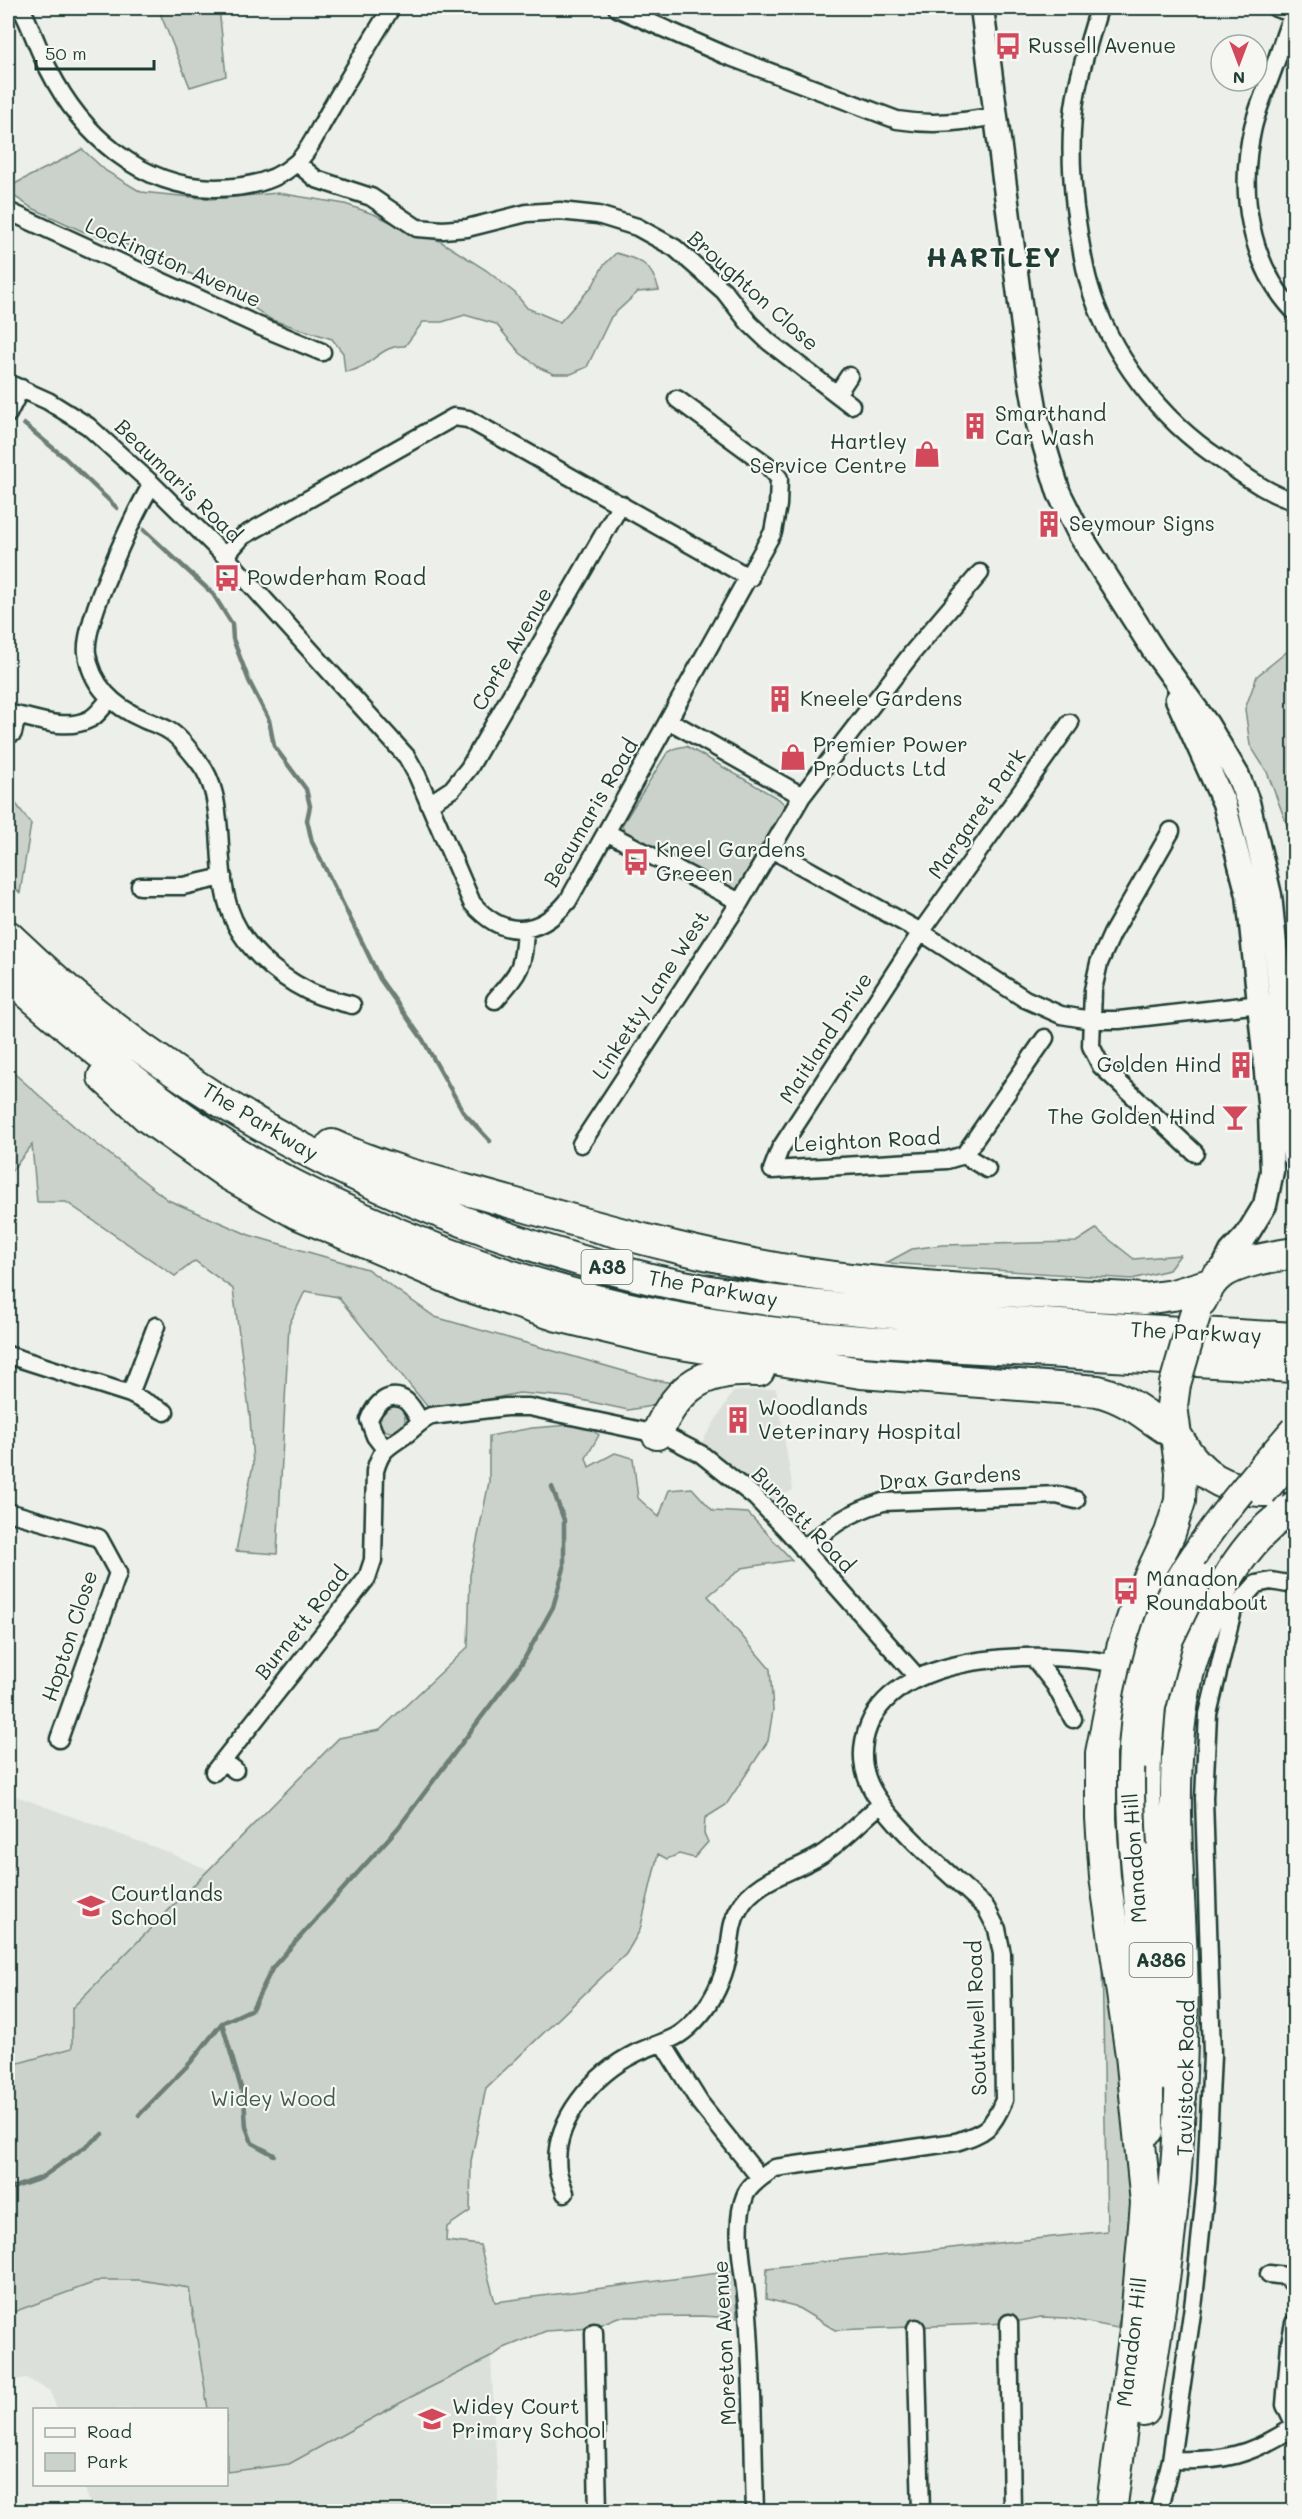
<svg xmlns="http://www.w3.org/2000/svg" width="1302" height="2519" viewBox="0 0 1302 2519" font-family="Mali,sans-serif">
	<style>
		.built { fill: #dce0db }
		.green { fill: #cbd2cc; stroke: #758880; stroke-width: 1.5 }
		.lines { fill: none; stroke-linecap: round; stroke-linejoin: round }
		.stream { stroke: #6c7e77; stroke-width: 4.5 }
		.street-casing { stroke: #1f3d34; stroke-width: 21 }
		.secondary-casing { stroke: #1f3d34; stroke-width: 27 }
		.primary-casing { stroke: #1f3d34; stroke-width: 30 }
		.highway-casing { stroke: #1f3d34; stroke-width: 34 }
		.street { stroke: #f6f6f2; stroke-width: 16 }
		.secondary { stroke: #f6f6f2; stroke-width: 22 }
		.primary { stroke: #f6f6f2; stroke-width: 26 }
		.highway { stroke: #f6f6f2; stroke-width: 30 }
		.primary-bridge-casing { stroke: #1f3d34; stroke-width: 30; stroke-linecap: butt }
		.highway-bridge-casing { stroke: #1f3d34; stroke-width: 34; stroke-linecap: butt }
		.primary-bridge { stroke: #f6f6f2; stroke-width: 26 }
		.highway-bridge { stroke: #f6f6f2; stroke-width: 30 }
		.labels { text-anchor: middle; stroke-width: 4.5; stroke-linejoin: round; paint-order: stroke }
		.shield { fill: #f6f6f2; stroke: #60746d; stroke-width: 1.5 }
		.shield-label { font-size: 20px; font-weight: bold; fill: #1f3d34 }
		.poi-label { font-size: 21px; fill: #1f3d34; stroke: #f6f6f2; text-anchor: start }
		.street-label { font-size: 21px; fill: #1f3d34; stroke: #f6f6f2 }
		.park-label { font-size: 21px; fill: #415b52; stroke: #f6f6f2 }
		.district-label { font-size: 27px; font-weight: bold; letter-spacing: 1.5px; fill: #1f3d34; stroke: #f6f6f2 }
	</style>
	<rect width="100%" height="100%" fill="#edefea"/>
	<filter id="ink" filterUnits="userSpaceOnUse"><feTurbulence type="fractalNoise" baseFrequency=".0167" numOctaves="2"/><feDisplacementMap in="SourceGraphic" scale="12" xChannelSelector="R" yChannelSelector="G"/><feConvolveMatrix kernelMatrix="1 2 1 2 8 2 1 2 1" color-interpolation-filters="sRGB"/></filter>
	<g filter="url(#ink)">
		<path class="built" d="M776 1388 793 1490 775 1500 702 1442 733 1392Z
			M8 1793 168 1852 209 1870 72 2008V2048L8 2066Z
			M101 2280H140L189 2288 208 2409H57L50 2391 26 2378 8 2381V2314Z
			M491 2357 499 2511H92L84 2485 226 2484 227 2472 289 2464 411 2397Z"/>
		<path class="green" d="M158 8H219L226 76 190 87Z
			M82 149 106 171 141 192 211 199 278 193 345 204 376 215 407 230 440 241 486 270 515 293 527 308 560 322 593 285 603 266 616 253C641 260 651 263 659 290L638 292 611 317 587 367 571 374H554L540 368 520 353 496 324 465 315 442 322H423L405 346C380 344 370 370 345 372L343 353 332 339 272 320 230 292 133 247 82 231 32 208 8 192V188C32 173 58 164 82 149Z
			M1294 646V876H1289L1290 833 1267 772 1250 745 1245 709 1257 676Z
			M686 746 779 799 786 806V814L740 887 733 890 625 833 622 825 667 753 676 748Z
			M8 793 31 824 20 893 8 881Z
			M8 1068 75 1127 168 1200 249 1235 367 1269 435 1317 655 1380 679 1384 663 1404 628 1410 568 1397 519 1393 431 1411 338 1297 305 1291 289 1325 277 1554 236 1551 253 1465 250 1417 233 1289 195 1261 175 1276 66 1202H37L32 1145 10 1173 8 1170Z
			M1096 1229 1134 1259 1180 1255 1169 1270 1132 1279 886 1263 912 1249 942 1245 1076 1242Z
			M379 1419a13 13 0 1 1 26 0a13 13 0 1 1-26 0Z
			M583 1424 599 1435 586 1458 589 1467 615 1453 633 1458 638 1498 659 1517 669 1490 692 1488 713 1511 748 1513 792 1560 742 1568 708 1596 770 1669 773 1710 768 1741 726 1805 705 1818 704 1833 708 1842 694 1858 679 1854 667 1859 658 1854 640 1930 626 1954 486 2088 471 2161 470 2211 447 2227 446 2241 480 2245 495 2302 734 2271 737 2318 701 2316 618 2317 592 2328 546 2331 504 2348 491 2357 411 2397 289 2464 227 2472 226 2410 208 2409 189 2288 140 2280H101L8 2314V2066L72 2048V2008L339 1738 380 1730 468 1647 470 1575 489 1482V1436L532 1428Z
			M1102 1958 1134 2152 1126 2299 1117 2328 1066 2318 1041 2317 1009 2323 835 2330 795 2306 766 2299 767 2268 1107 2231Z"/>
		<g class="lines">
			<path class="stream" d="M24 424 65 458 117 508
				M144 530 213 594 232 624 233 639 249 681 269 720 274 746 306 789 310 806 307 820 312 842 366 950 380 979 423 1040 464 1113 490 1141
				M222 2023 244 2098 246 2127 252 2143 274 2155
				M139 2115 190 2063 222 2023 252 2009 273 1967 398 1828 522 1663 553 1607 564 1568V1520L552 1487
				M12 2188 41 2178 103 2134"/>
			<defs>
				<path id="street" d="M21 8C32 28 38 50 49 70 81 134 140 187 215 188 243 188 274 183 296 163 309 152 317 132 326 117 347 81 369 44 391 8
					M617 8 725 55 897 120C935 126 959 122 997 116
					M1099 8C1091 36 1081 65 1076 95 1069 132 1071 171 1075 208 1079 234 1082 259 1089 284 1109 353 1160 420 1220 459 1244 475 1266 493 1294 501
					M1276 8 1294 14
					M1294 11C1286 29 1281 48 1274 67 1267 87 1258 107 1253 127 1238 191 1249 263 1294 311
					M297 163 316 179 371 197 417 228 443 230 467 228 527 213 560 211 598 215 637 227 675 248 724 291 749 323 769 342 851 405
					M8 211 259 326 322 352
					M8 383 48 401 88 426 152 484 225 556 407 757 417 775 472 903C503 939 538 937 568 901L773 532 778 505 779 478 767 465 677 399
					M837 394 849 376
					M8 414 21 388
					M152 484C134 514 83 622 87 653 91 685 114 707 143 719 151 723 160 725 168 730 180 737 190 751 199 762 215 782 217 808 219 831 221 856 221 884 229 908 241 945 274 974 308 991 321 998 338 1001 352 1005
					M225 556 243 536 454 417 468 419 750 578
					M8 713C33 718 65 732 90 719 98 715 104 705 110 699
					M670 721 802 796
					M13 733 17 715
					M429 804 452 789 469 768 621 504
					M1171 831 1112 934 1099 963 1093 990 1091 1046 1101 1066 1195 1153
					M606 832 740 902
					M771 849 921 932 1025 999 1061 1015 1091 1020H1119L1269 1003
					M140 886H183L223 877
					M495 1000C521 970 523 969 525 929
					M1045 1038 964 1155 947 1160 772 1170 780 1149 921 932 1070 723
					M581 1144 740 902 802 796 913 652 980 573
					M964 1155 987 1169
					M8 1355 130 1394 165 1412
					M130 1394 156 1326
					M385 1449 375 1436 369 1420C374 1405 390 1389 406 1401 412 1406 416 1414 420 1421
					M8 1512 99 1538 118 1573 59 1739
					M803 1549C832 1525 848 1513 883 1502L1057 1495 1076 1500
					M1033 1657 1055 1685 1073 1719
					M223 1761 235 1770
					M214 1772 367 1578 373 1560 375 1471C381 1449 387 1448 404 1436 414 1429 419 1421 431 1416L506 1407H529L657 1434 668 1437 701 1454 755 1497 786 1529 918 1678
					M663 2044 700 2103 760 2178
					M565 2193C563 2186 559 2178 558 2171 551 2121 595 2073 636 2053 666 2039 677 2043 701 2014 715 1998 723 1978 728 1957 731 1941 730 1924 739 1909 755 1879 794 1872 821 1855 842 1841 861 1821 880 1805
					M1269 2274 1286 2276 1294 2285
					M1009 2323 1012 2512
					M1294 2323 1290 2343 1285 2405 1294 2424
					M916 2328 921 2512
					M594 2332 598 2512
					M1171 2460C1223 2462 1251 2455 1294 2427
					M755 2512C753 2446 753 2380 748 2314 746 2280 732 2228 745 2196 749 2184 765 2175 775 2168L956 2142C986 2132 992 2129 1004 2100L1002 1954 997 1929 986 1908C954 1877 880 1818 867 1778 861 1761 862 1742 869 1725 901 1648 1050 1651 1118 1664
					M1158 2512 1171 2460 1194 2299 1206 2183 1212 2055 1204 1798 1208 1714 1233 1610 1256 1584 1271 1581 1294 1585"/>
				<path id="secondary" d="M982 8 1029 373 1038 424 1050 464 1059 493 1080 535 1156 654 1207 724 1238 776 1248 802 1270 895 1281 1001 1287 1102 1294 1156
					M1177 699 1224 803 1248 895 1270 1112 1272 1171 1265 1205 1246 1236 1231 1252 1220 1274"/>
				<path id="primary" d="M1148 1755 1147 1795 1169 2078
					M1133 1846 1150 2050V2131"/>
				<path id="highway" d="M8 936C185 1107 411 1222 651 1279 750 1302 853 1310 954 1318 1068 1326 1181 1332 1294 1338
					M8 976C75 1034 147 1094 221 1143 264 1172 314 1196 362 1218 473 1268 592 1305 713 1324 806 1339 902 1344 996 1349 1096 1355 1195 1361 1294 1367
					M103 1077 147 1117 229 1175 296 1213 464 1285 558 1316 662 1341 861 1373 1098 1391C1132 1400 1147 1418 1176 1435
					M332 1145C388 1171 450 1185 509 1202 620 1234 734 1266 850 1279 947 1290 1046 1293 1144 1299L1173 1295 1210 1284
					M1201 1301C1206 1292 1211 1280 1221 1274 1240 1261 1272 1257 1294 1253
					M657 1434C678 1384 706 1368 759 1371
					M1178 1438C1199 1475 1225 1492 1268 1491
					M1144 2411C1161 2307 1177 2201 1180 2096 1182 2052 1184 2007 1182 1963 1179 1869 1167 1769 1188 1675 1194 1651 1204 1627 1214 1604 1232 1566 1257 1530 1294 1507
					M1111 2512 1135 2330 1146 2203 1131 2055 1105 1877 1101 1818V1753L1122 1648 1139 1599 1170 1533 1180 1501 1181 1472 1172 1406 1175 1384"/>
			</defs>
			<use href="#street" class="street-casing"/>
			<use href="#secondary" class="secondary-casing"/>
			<use href="#primary" class="primary-casing"/>
			<use href="#highway" class="highway-casing"/>
			<use href="#street" class="street"/>
			<use href="#secondary" class="secondary"/>
			<use href="#primary" class="primary"/>
			<use href="#highway" class="highway"/>
			<defs>
				<path id="primary-bridge" d="M1263 1493 1294 1457
					M1148 1755 1152 1707 1169 1641 1200 1577
					M1133 1846C1129 1774 1129 1717 1150 1648 1155 1634 1159 1618 1165 1605 1198 1539 1247 1484 1294 1429"/>
				<path id="highway-bridge" d="M1175 1384 1195 1315"/>
			</defs>
			<use href="#primary-bridge" class="primary-bridge-casing"/>
			<use href="#highway-bridge" class="highway-bridge-casing"/>
			<use href="#primary-bridge" class="primary-bridge"/>
			<use href="#highway-bridge" class="highway-bridge"/>
		</g>
	</g>
	<defs>
		<symbol id="bus-bare" viewBox="-9 -9 18 18"><path d="M-5-6H5V4H4V6H2V4H-2V6H-4V4H-5ZM-3.5-4V0h7V-4ZM-3.5 1.2v1.5H-2V1.2ZM2 1.2v1.5H3.5V1.2Z" fill="#d1495b" stroke="#f6f6f2" stroke-width="2.5" paint-order="stroke"/></symbol>
		<symbol id="building-bare" viewBox="-9 -9 18 18"><path d="M-4-6H4V6H1V3H-1V6H-4ZM-2.5-4.3h1.7v1.8h-1.7ZM.8-4.3h1.7v1.8H.8ZM-2.5-1h1.7V.8h-1.7ZM.8-1h1.7V.8H.8Z" fill="#d1495b" stroke="#f6f6f2" stroke-width="2.5" paint-order="stroke"/></symbol>
		<symbol id="shop-bare" viewBox="-9 -9 18 18"><path d="M-5-2.5h2.3a2.7 3.5 0 0 1 5.4 0H5L5.5 6h-11ZM-1.5-2.5h3a1.5 2.3 0 0 0-3 0Z" fill="#d1495b" stroke="#f6f6f2" stroke-width="2.5" paint-order="stroke"/></symbol>
		<symbol id="bar-bare" viewBox="-9 -9 18 18"><path d="M-6-5H6L.8 .8V4.5H3.5V6h-7V4.5H-.8V.8Z" fill="#d1495b" stroke="#f6f6f2" stroke-width="2.5" paint-order="stroke"/></symbol>
		<symbol id="school-bare" viewBox="-9 -9 18 18"><path d="M0-5L7-2L0 1L-7-2ZM-4 1L0 2.5L4 1V4Q0 6-4 4Z" fill="#d1495b" stroke="#f6f6f2" stroke-width="2.5" paint-order="stroke"/></symbol>
	</defs>
	<g fill-rule="evenodd">
		<use href="#bus-bare" x="989" y="27" width="38" height="38"/>
		<use href="#building-bare" x="956" y="407" width="38" height="38"/>
		<use href="#shop-bare" x="908" y="435" width="38" height="38"/>
		<use href="#building-bare" x="1030" y="505" width="38" height="38"/>
		<use href="#bus-bare" x="208" y="559" width="38" height="38"/>
		<use href="#building-bare" x="761" y="680" width="38" height="38"/>
		<use href="#shop-bare" x="774" y="738" width="38" height="38"/>
		<use href="#bus-bare" x="617" y="843" width="38" height="38"/>
		<use href="#building-bare" x="1222" y="1046" width="38" height="38"/>
		<use href="#bar-bare" x="1216" y="1098" width="38" height="38"/>
		<use href="#building-bare" x="719" y="1401" width="38" height="38"/>
		<use href="#bus-bare" x="1107" y="1572" width="38" height="38"/>
		<use href="#school-bare" x="72" y="1887" width="38" height="38"/>
		<use href="#school-bare" x="413" y="2400" width="38" height="38"/>
	</g>
	<g class="labels">
		<g class="shield">
			<rect x="581.5" y="1250" width="51" height="34" rx="4.5"/>
			<rect x="1129.5" y="1943" width="63" height="34" rx="4.5"/>
		</g>
		<g class="shield-label">
			<text x="607" y="1274">A38</text>
			<text x="1161" y="1967">A386</text>
		</g>
		<g class="poi-label">
			<text x="1028" y="53">Russell Avenue</text>
			<text x="995" y="421">Smarthand<tspan x="995" dy="24">Car Wash</tspan></text>
			<text x="907" y="449" text-anchor="end">Hartley<tspan x="907" dy="24">Service Centre</tspan></text>
			<text x="1069" y="531">Seymour Signs</text>
			<text x="247" y="585">Powderham Road</text>
			<text x="800" y="706">Kneele Gardens</text>
			<text x="813" y="752">Premier Power<tspan x="813" dy="24">Products Ltd</tspan></text>
			<text x="656" y="857">Kneel Gardens<tspan x="656" dy="24">Greeen</tspan></text>
			<text x="1221" y="1072" text-anchor="end">Golden Hind</text>
			<text x="1215" y="1124" text-anchor="end">The Golden Hind</text>
			<text x="758" y="1415">Woodlands<tspan x="758" dy="24">Veterinary Hospital</tspan></text>
			<text x="1146" y="1586">Manadon<tspan x="1146" dy="24">Roundabout</tspan></text>
			<text x="111" y="1901">Courtlands<tspan x="111" dy="24">School</tspan></text>
			<text x="452" y="2414">Widey Court<tspan x="452" dy="24">Primary School</tspan></text>
		</g>
		<g class="street-label">
			<text transform="translate(173 263) rotate(24)" y="7">Lockington Avenue</text>
			<text transform="translate(753 291) rotate(42)" y="7">Broughton Close</text>
			<text transform="translate(178 481) rotate(44)" y="7">Beaumaris Road</text>
			<text transform="translate(512 649) rotate(-60)" y="7">Corfe Avenue</text>
			<text transform="translate(591 813) rotate(-60)" y="7">Beaumaris Road</text>
			<text transform="translate(977 814) rotate(-55)" y="7">Margaret Park</text>
			<text transform="translate(651 995) rotate(-57)" y="7">Linketty Lane West</text>
			<text transform="translate(826 1038) rotate(-57)" y="7">Maitland Drive</text>
			<text transform="translate(260 1122) rotate(31)" y="7">The Parkway</text>
			<text transform="translate(867 1141) rotate(-3)" y="7">Leighton Road</text>
			<text transform="translate(713 1289) rotate(10)" y="7">The Parkway</text>
			<text transform="translate(1196 1333) rotate(3)" y="7">The Parkway</text>
			<text transform="translate(950 1478) rotate(-4)" y="7">Drax Gardens</text>
			<text transform="translate(803 1520) rotate(46)" y="7">Burnett Road</text>
			<text transform="translate(302 1623) rotate(-52)" y="7">Burnett Road</text>
			<text transform="translate(70 1636) rotate(-72)" y="7">Hopton Close</text>
			<text transform="translate(1135 1858) rotate(-94)" y="7">Manadon Hill</text>
			<text transform="translate(977 2018) rotate(-92)" y="7">Southwell Road</text>
			<text transform="translate(1186 2078) rotate(-89)" y="7">Tavistock Road</text>
			<text transform="translate(1132 2342) rotate(-83)" y="7">Manadon Hill</text>
			<text transform="translate(725 2343) rotate(-93)" y="7">Moreton Avenue</text>
		</g>
		<g class="park-label">
			<text x="273" y="2106">Widey Wood</text>
		</g>
		<g class="district-label">
			<text x="994" y="267">HARTLEY</text>
		</g>
	</g>
	<rect width="1302" height="2519" fill="none" stroke="#f6f6f2" stroke-width="30"/>
	<rect x="15" y="15" width="1272" height="2489" fill="none" stroke="#1f3d34" stroke-width="2" filter="url(#ink)"/>
	<rect x="33" y="2408" width="195" height="78" fill="#f6f6f2" stroke="#a0aca6" stroke-width="1.5"/>
	<rect x="45" y="2428" width="30" height="9" fill="#f6f6f2" stroke="#a0aca6" stroke-width="1.5"/>
	<text x="87" y="2438" font-size="18" fill="#1f3d34">Road</text>
	<rect x="45" y="2453" width="30" height="18" fill="#cbd2cc" stroke="#a0aca6" stroke-width="1.5"/>
	<text x="87" y="2468" font-size="18" fill="#1f3d34">Park</text>
	<g transform="translate(1239 63) rotate(180)"><circle r="28" fill="#f6f6f2" stroke="#a0aca6" stroke-width="1.5"/>
	<path d="M0-4.5L10 22L0 15L-10 22Z" fill="#d1495b"/>
	<text y="-9" font-size="16" font-weight="bold" text-anchor="middle" fill="#1f3d34">N</text>
	</g>
	<path d="M36 60v9h118v-9" fill="none" stroke="#1f3d34" stroke-width="3"/>
	<text x="45" y="60" font-size="18" fill="#1f3d34" stroke="#f6f6f2" stroke-width="4.5" paint-order="stroke">50 m</text>
</svg>
